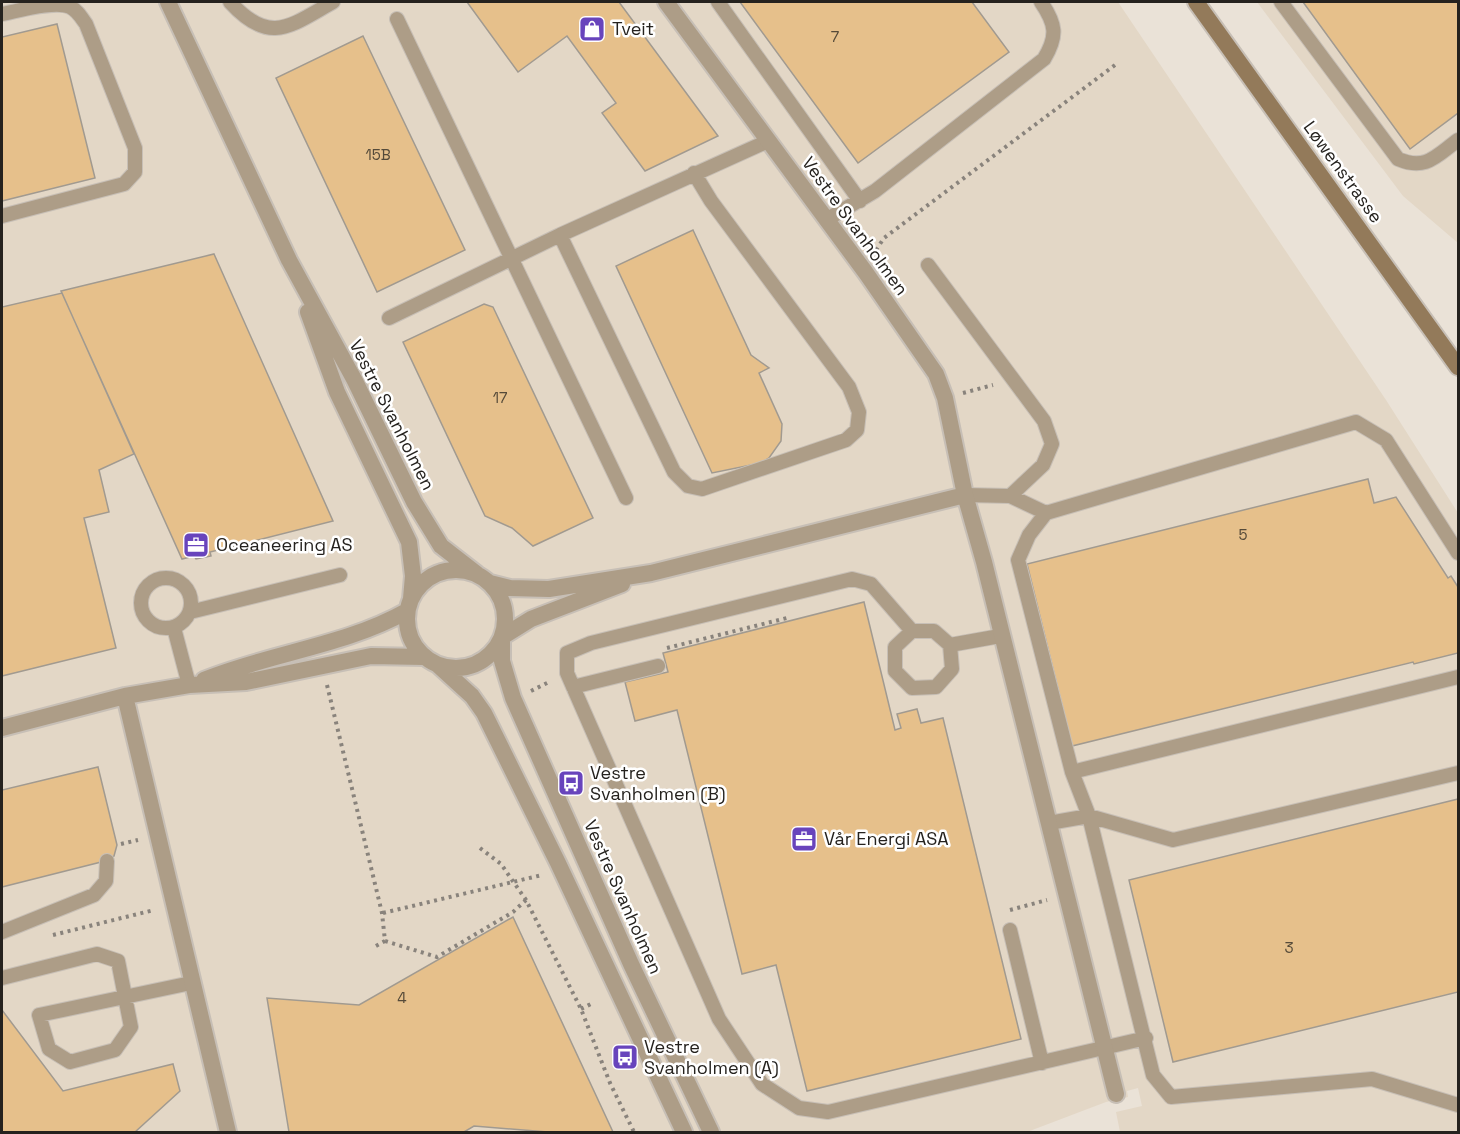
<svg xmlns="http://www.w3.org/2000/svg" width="1460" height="1134" viewBox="0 0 1460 1134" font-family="'Space Grotesk',sans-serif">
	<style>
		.built { fill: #e3d7c6 }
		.building { fill: #e6c08b; stroke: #a19a90; stroke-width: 1.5 }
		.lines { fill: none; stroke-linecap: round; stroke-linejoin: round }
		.service-casing { stroke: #c7bfb6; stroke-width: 16 }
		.minor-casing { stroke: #c7bfb6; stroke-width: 20 }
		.secondary-casing { stroke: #c7bfb6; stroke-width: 20 }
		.path { stroke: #89837c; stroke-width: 4; stroke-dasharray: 3 4.5; stroke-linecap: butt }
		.service { stroke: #ad9d87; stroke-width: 14 }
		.minor { stroke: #ad9d87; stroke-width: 16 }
		.secondary { stroke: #937a5a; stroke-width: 16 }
		.labels { text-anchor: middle; stroke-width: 5; stroke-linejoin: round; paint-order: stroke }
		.number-label { font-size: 15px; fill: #554a39 }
		.poi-label { font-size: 18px; fill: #25221e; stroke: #fff; text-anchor: start }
		.street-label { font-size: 18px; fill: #25221e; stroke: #fff }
	</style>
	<rect width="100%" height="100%" fill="#eae2d7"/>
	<path class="built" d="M2 2H1118L1386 400 1458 513V1132H1120L1116 1112 1142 1106 1138 1088 1127 1091 1128 1097 1106 1102 1027 1132H2Z
		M1257 2H1458V243L1403 196Z"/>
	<path class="building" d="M467 2H619L718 136 645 171 602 113 616 103 567 36 518 72Z
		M740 2H972L1009 52 858 163Z
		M1303 2H1458V113L1410 149Z
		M57 24 95 178 2 201V37Z
		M363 36 465 250 377 292 276 78Z
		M693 230 751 355 769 368 759 373 782 424 781 441 769 458 761 463 712 473 616 266Z
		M214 254 333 521 210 552 211 556 196 559 194 556 182 559 61 291Z
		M62 293 134 454 99 470 109 512 84 518 116 648 2 676V307Z
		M484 304 493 307 593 518 533 546 512 528 485 516 403 342Z
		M1368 479 1374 503 1396 497 1448 578 1451 576 1458 587V653L1414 664 1413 662 1072 746 1027 564Z
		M864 602 895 730 901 728 897 714 917 709 921 723 943 718 1021 1039 807 1091 776 965 742 974 677 710 635 721 625 682 668 672 663 653Z
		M98 767 117 845 114 856 109 860 2 887V790Z
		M1458 799V992L1173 1062 1129 880Z
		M513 917 613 1132H548L474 1126 464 1132H289L267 998 359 1005Z
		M2 1010 63 1091 173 1064 180 1091 135 1132H2Z"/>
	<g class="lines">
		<defs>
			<path id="service" d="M230 2C270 46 290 26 333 2
				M718 2 860 201
				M1281 2 1398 159C1426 171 1436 156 1458 140
				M2 14C18 11 55 0 70 7 77 10 81 17 86 24L135 148V172L124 184 2 216
				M397 19 626 498
				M826 220 875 191 1044 59C1058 36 1056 24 1041 2
				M560 235 674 472 688 486 702 489 846 440 857 430 859 412 849 387 711 201 694 173
				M928 265 1044 421 1052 444 1043 465 1010 496
				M389 318 560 235 768 141
				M965 495 1010 496 1046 513
				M1458 553 1386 440 1356 422 1046 513 1029 535 1018 560 1072 772 1089 816 1153 1075 1171 1097 1372 1079 1458 1105
				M141 603a25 25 0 1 1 50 0a25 25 0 1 1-50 0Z
				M190 612 340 575
				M174 628 189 685
				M912 631 895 647V671L912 688 936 687 952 669 950 645 934 631H912L871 584 852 579 591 643 567 653V673L719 1019 762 1084 799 1108 828 1112 1146 1038
				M950 645 1000 636
				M573 687 658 666
				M1072 772 1458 677
				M1049 823 1089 816 1173 840 1458 773
				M1010 930 1042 1063
				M2 932 94 895 106 881 107 861
				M2 978 97 954 118 961 131 1027 115 1050 70 1062 49 1049 39 1015C90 1004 140 994 191 983"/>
			<path id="minor" d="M168 2 289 260 355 381 414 502 441 546 477 574
				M666 2 866 273 936 374 945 398 965 495 984 562 1116 1094
				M308 312 337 392 409 542 413 576 411 599
				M407 619a49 49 0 1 1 98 0a49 49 0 1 1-98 0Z
				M490 583 510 588 549 589 651 573 965 495
				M502 637 531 619 622 584
				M502 639V661L513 698 631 964 711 1132
				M438 665 472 696 484 713 558 863 684 1132
				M204 680C270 653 345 646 407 611
				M125 696 228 1132
				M2 728 125 696 189 685 246 682 371 656 424 657"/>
			<path id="secondary" d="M1196 2 1458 367"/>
		</defs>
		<use href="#service" class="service-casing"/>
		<use href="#minor" class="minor-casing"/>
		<use href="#secondary" class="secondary-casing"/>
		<path class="path" d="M876 250 884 238 1115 65
			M963 393 993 385
			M667 648 787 618
			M327 685 382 913 385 941 374 947
			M531 691 551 681
			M121 844 138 840
			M480 848 501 864 526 900 581 1009 610 1083 634 1132
			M1010 910 1047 900
			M383 913 542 875
			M53 935 154 910
			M385 941 437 957 513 912 526 900
			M581 1009 593 1003"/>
		<use href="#service" class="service"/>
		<use href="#minor" class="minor"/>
		<use href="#secondary" class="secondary"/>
	</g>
	<defs>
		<symbol id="shop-square" viewBox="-11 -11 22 22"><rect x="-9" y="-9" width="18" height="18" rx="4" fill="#6844bc" stroke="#fff"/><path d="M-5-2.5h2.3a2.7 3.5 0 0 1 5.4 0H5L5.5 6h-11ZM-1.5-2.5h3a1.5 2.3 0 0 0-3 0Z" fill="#fff"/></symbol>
		<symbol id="office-square" viewBox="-11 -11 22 22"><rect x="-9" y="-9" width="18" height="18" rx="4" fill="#6844bc" stroke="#fff"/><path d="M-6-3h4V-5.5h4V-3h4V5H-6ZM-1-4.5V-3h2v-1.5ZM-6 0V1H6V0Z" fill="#fff"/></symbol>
		<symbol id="bus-square" viewBox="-11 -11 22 22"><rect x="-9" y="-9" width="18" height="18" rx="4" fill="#6844bc" stroke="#fff"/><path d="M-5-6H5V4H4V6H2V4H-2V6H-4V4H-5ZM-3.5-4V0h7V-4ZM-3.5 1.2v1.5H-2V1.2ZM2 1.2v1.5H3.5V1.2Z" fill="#fff"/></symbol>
	</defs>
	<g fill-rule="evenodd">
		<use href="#shop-square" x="577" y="14" width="30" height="30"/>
		<use href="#office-square" x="181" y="530" width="30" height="30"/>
		<use href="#bus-square" x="556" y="768" width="30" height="30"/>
		<use href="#office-square" x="789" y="824" width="30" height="30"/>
		<use href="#bus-square" x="610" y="1042" width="30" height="30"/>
	</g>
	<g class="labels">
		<g class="number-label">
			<text x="835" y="42">7</text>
			<text x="378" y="160">15B</text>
			<text x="500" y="403">17</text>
			<text x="1243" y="540">5</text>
			<text x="1289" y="953">3</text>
			<text x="402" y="1003">4</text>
		</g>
		<g class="poi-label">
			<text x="612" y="35">Tveit</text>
			<text x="216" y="551">Oceaneering AS</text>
			<text x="590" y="779">Vestre<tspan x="590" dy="21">Svanholmen (B)</tspan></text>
			<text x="824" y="845">Vår Energi ASA</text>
			<text x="644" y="1053">Vestre<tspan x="644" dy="21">Svanholmen (A)</tspan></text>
		</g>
		<g class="street-label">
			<text transform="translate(1343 172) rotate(54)" y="6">Løwenstrasse</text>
			<text transform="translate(855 226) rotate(54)" y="6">Vestre Svanholmen</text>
			<text transform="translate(392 415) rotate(63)" y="6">Vestre Svanholmen</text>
			<text transform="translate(623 897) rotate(66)" y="6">Vestre Svanholmen</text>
		</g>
	</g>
	<rect width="1460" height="1134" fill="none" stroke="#25221e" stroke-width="6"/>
</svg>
